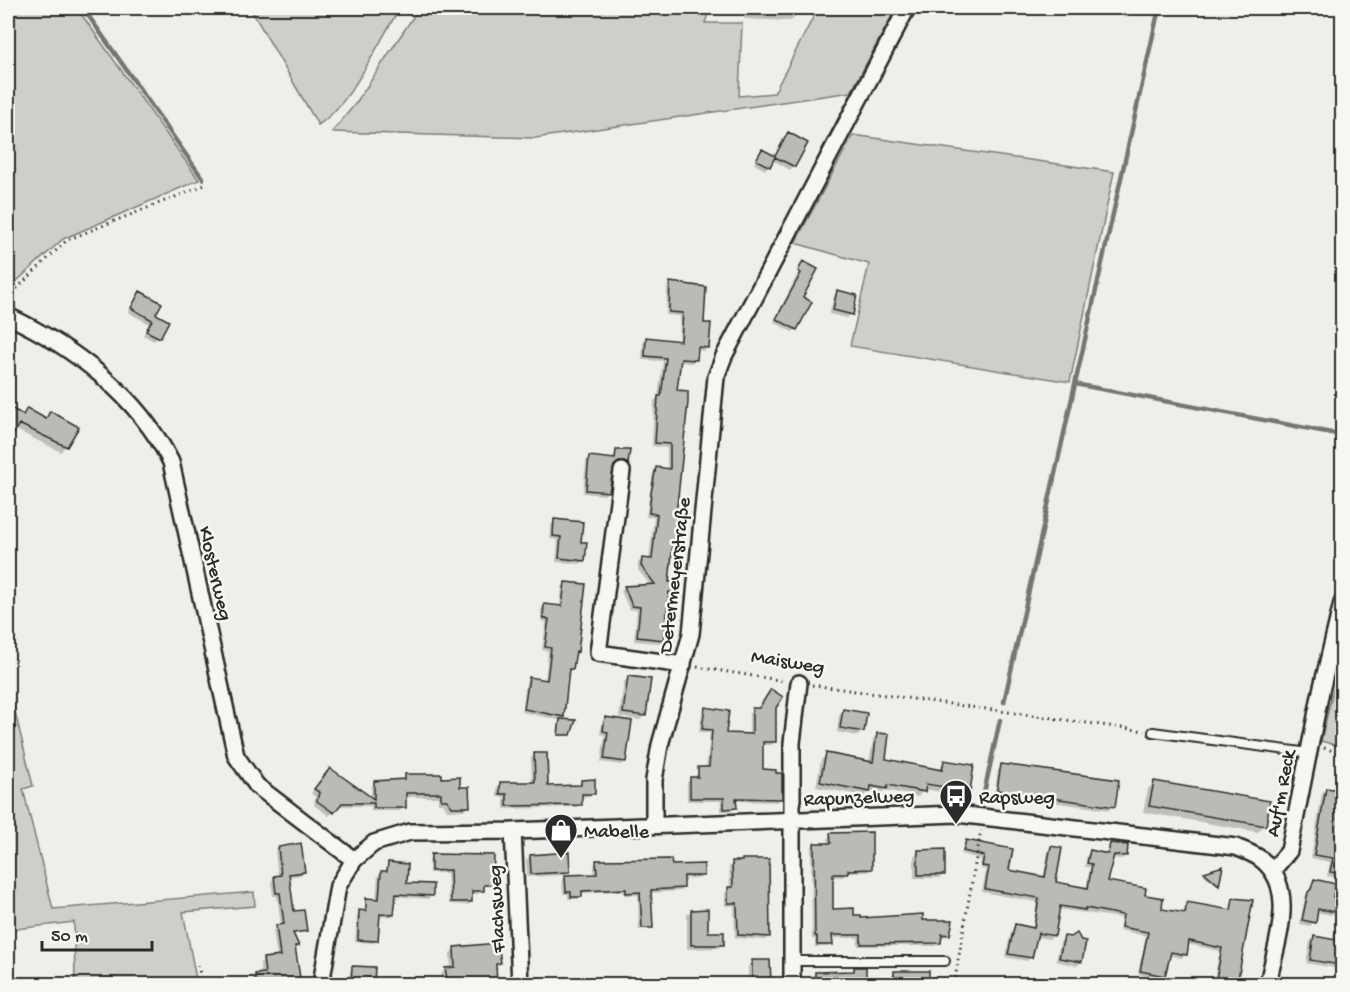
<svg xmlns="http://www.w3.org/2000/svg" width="1350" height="992" viewBox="0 0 1350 992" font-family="'Gochi Hand',sans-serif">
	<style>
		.green { fill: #cececa; stroke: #7c7c7a; stroke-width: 1.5 }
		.shadow { fill: #0003 }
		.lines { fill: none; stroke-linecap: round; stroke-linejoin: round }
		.stream { stroke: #757573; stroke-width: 4.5 }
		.building { fill: #babab7; stroke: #2b2b2b; stroke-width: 1.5 }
		.service-casing { stroke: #2b2b2b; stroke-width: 12 }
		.minor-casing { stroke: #2b2b2b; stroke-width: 20 }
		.path { stroke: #2b2b2b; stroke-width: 3; stroke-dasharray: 1.5 4.5; stroke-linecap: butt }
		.service { stroke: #f6f6f2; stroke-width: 8 }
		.minor { stroke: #f6f6f2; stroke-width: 15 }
		.labels { text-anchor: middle; stroke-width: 5; stroke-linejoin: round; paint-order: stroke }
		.street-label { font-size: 20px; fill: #2b2b2b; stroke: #f6f6f2 }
		.poi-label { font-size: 20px; fill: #2b2b2b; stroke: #f6f6f2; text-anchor: start }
	</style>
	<rect width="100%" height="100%" fill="#eeeeea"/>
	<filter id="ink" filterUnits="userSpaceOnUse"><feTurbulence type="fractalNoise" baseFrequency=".0167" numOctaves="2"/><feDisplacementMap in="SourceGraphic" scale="12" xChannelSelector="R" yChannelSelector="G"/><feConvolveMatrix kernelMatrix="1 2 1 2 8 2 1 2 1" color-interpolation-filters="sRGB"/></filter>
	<g filter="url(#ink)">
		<path class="green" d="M8 8H77L199 180 63 239 8 289Z
			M250 8H395L398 11C377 45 351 104 318 125Z
			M419 8H710L705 23H742L739 96 774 93 818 8H896L851 92 535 138 332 132 356 103Z
			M853 135 1114 172 1070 382 850 346 869 264 795 243Z
			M1342 653V747L1321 741Z
			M8 683 33 786 23 789 53 909 254 892 255 906 183 912 197 984H75L74 922 8 930Z"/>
		<path class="shadow" d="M725 8H795V17L791 21 744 19 745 11H725Z
			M788 134 794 166 790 170 772 160 765 170 754 164 762 151 774 157Z
			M803 263 801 298 796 329 792 332 774 322Z
			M670 284 702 324 708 347 704 351 696 350 695 359 692 363 679 362 675 391 667 583 678 592 674 596 667 595 662 640 659 643 634 641 637 610 629 609 621 591 625 587 651 586 638 570V563L642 559 649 560 654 517H646L653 472 656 469 667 470V448L652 446 654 401 658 397 663 361 642 360 643 343 647 339 679 342 680 316 666 315 667 287Z
			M838 292 851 314 847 318 829 314 834 296Z
			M140 293 154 314 158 337 154 341 143 335 149 324 128 312Z
			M8 408 22 416 27 410 44 420 50 412 77 427 61 452 14 429 8 441Z
			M616 451 627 463 623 466 614 465 608 492 604 495 583 493 586 461 590 458 612 460Z
			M555 521 584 561 580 564 556 562 558 540 550 539 551 525Z
			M566 584 577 651 572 668 567 673 562 717 559 720 574 722 568 736H557L559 720 522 712 526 682 529 678 545 681 548 651 542 650 546 622 541 621V609L545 606 560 608 562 587Z
			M629 677 644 716 640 720 619 717 624 682Z
			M771 691 775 708V741L771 745H762V770L781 799 777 802 735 801V807L732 811H721V801H687V782L695 778 699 769H706L710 733 699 732 702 712 705 709 724 734 749 736V713L758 709Z
			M843 711 862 731 858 736 837 732 839 715Z
			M606 719 625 762 621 765 601 762 605 735 600 734 602 722Z
			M878 734 884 760 939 771 944 762 969 791 964 796 924 789 918 797 885 790 881 794 869 791 864 796 816 787 821 760 826 755 869 763 873 739Z
			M535 755 547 787 578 786 582 781 594 793 590 796 580 797 581 804 577 807 504 809V797H497V787L500 784 532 783 531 758Z
			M1002 766 1113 806 1109 810 994 794 998 770Z
			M326 774 371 799V787L375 783 402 779 406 775 440 779 458 789 468 807 464 810 448 811 443 803H438V797H404V807L400 811H371V806H338L329 816 314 805 315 797 311 793Z
			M1154 783 1264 825 1258 832 1143 812 1148 789Z
			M1342 785 1340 852 1342 853V879L1327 876 1330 862 1311 858 1322 793 1326 789 1334 791Z
			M831 834 871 869 868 872H846L843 877H832V911L860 920 922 921 949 934 945 937H940L936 946H858V938H831V944L828 947H815V939H812L811 848 815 845H828V838Z
			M966 841 1007 871 1043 878 1048 851 1051 847 1054 883 1086 889 1090 867H1085L1087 855 1090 852 1106 855 1110 844 1125 856 1122 859 1111 858 1106 882 1143 896 1160 910 1183 914 1187 903 1229 911 1234 899 1251 901 1235 984H1213L1220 951 1187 944 1182 958 1168 955 1164 976 1161 979 1138 974 1146 936 1119 930 1121 918 1058 909 1053 936 1050 939 1036 937 1031 957 1027 961 1005 957 1012 929 1015 926 1032 929 1037 902 982 892 986 870 980 869 981 859 961 854Z
			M278 848 303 872 300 875 288 877 293 913 305 930 292 935 298 945 294 949 299 983 253 984 252 979 261 975 260 963 263 959 277 957 273 930 281 926 277 896H273L271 881 278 877 275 851Z
			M918 852 944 874 940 878H914V856Z
			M432 856 492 884 482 887 479 894H471V902L468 905 449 904 447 873H429V859Z
			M530 856 568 871 564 875 527 877 526 860Z
			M597 862 670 867 703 875 700 878 683 879V888L680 891 650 893 652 927 639 930 638 895H624L623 891 580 893 578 899H568V894H563L562 880 565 877 594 875V865Z
			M733 863 768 937 765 940 735 938 734 906H725V893L730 889 729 867Z
			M388 864 405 884 432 896 428 899 394 896 393 914 390 917 378 916 377 940 374 943 355 942 357 915 363 912 367 900H376L378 875 385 873Z
			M1221 868 1217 885 1204 875 1205 874Z
			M1314 881 1332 898 1335 912 1331 915 1316 912 1311 926 1300 924 1305 897Z
			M691 911 707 933 722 944 718 948 687 949V915Z
			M1338 928 1342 929 1339 964 1335 968 1306 963 1310 942 1314 938 1332 941 1334 932Z
			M1064 938 1081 962 1077 966 1056 961 1060 942Z
			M455 949 499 963 495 967 496 984H442L441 974 446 969H451L450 953Z
			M752 962 769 982 767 984H748V966Z
			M353 968 373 969V984H349L350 971Z
			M855 969H864V984H811V977L815 973H850Z
			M895 972H927V984H891V977Z
			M745 980V984H718L719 981Z
			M602 982H619V984H600Z
			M670 983V984H645H646Z"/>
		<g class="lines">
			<path class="stream" d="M83 8 203 179
				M822 152 898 8
				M1075 384 1342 435
				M1004 702 1159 8
				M984 793 1000 720"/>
		</g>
		<path class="building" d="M788 132 808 143 795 167 775 157 770 167 756 160 762 149 775 156Z
			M803 261 818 269 803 297 812 302 797 330 776 319 801 273 798 271Z
			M670 282 706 287 704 323H711L709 348 698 347 697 360 681 359 677 390 688 391V402L669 582 680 579 679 593 669 592 664 640 637 637 640 607 632 606 624 586 655 584 641 566 642 558 652 559 657 514 649 513 651 493 656 467 670 469V444L655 443 658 396H661L666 358 645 356 646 337 681 341 683 313 669 312Z
			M837 290 857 295 853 315 833 310Z
			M140 291 162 303 156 314 169 321 160 338 146 331 152 320 131 308Z
			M8 406 23 415 27 408 46 419 50 411 79 427 67 447 19 424 8 445Z
			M616 450H630L628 464 619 462 614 466 609 492 586 490 589 456 615 459Z
			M554 519 583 522 581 542H587L585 561 559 558 561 537 553 536Z
			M565 582 586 584 578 652 576 651 573 669H569L564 717 524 709 529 677 547 680 551 648 545 647 549 619 543 618 544 604 562 606Z
			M628 676 651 679 646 716 623 713Z
			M771 689 783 697 776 708V742H763V769L776 770V773H782V799L736 798 737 808 724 809V798H690V777H698V767H709L712 730 702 729 705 707 729 711 726 733 752 734V708H759Z
			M843 709 867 713 864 732 840 728Z
			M605 717 632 721 626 762 604 759 608 732 603 731Z
			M560 719 576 720 571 735H558Z
			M877 733 889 734 886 759 942 770 944 760 974 765 970 791 926 784 925 792 888 785 887 789 871 786 870 792 820 782 826 753 873 762Z
			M534 753H547L548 786 581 785V780L595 779V794H582V805L507 806V794H500V782H535Z
			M1001 764 1119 780 1115 807 997 790Z
			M330 768 374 799V781L405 779V774H442V778L460 777V787H469L470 807H452L447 800H441V793H406V808H374V803H342L334 813 317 801 319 792 314 789Z
			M1154 781 1270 801 1266 826 1149 806Z
			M1342 784 1339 829H1342V874L1330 872 1333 858 1314 855 1326 788 1333 789Z
			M872 832V869L848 870V874H833V909L854 908V915H861V918L923 914V920H953L950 935 942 934 941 943 861 944V935H832L833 945H817V936H815L814 843H831L830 833Z
			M966 840 1013 849 1009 870 1045 877 1051 846 1062 848 1056 882 1088 888 1092 864 1087 863 1090 850 1108 854 1110 843 1128 845 1127 856 1114 855 1107 881 1146 888 1145 895 1163 898 1162 909 1185 913 1187 902 1231 910 1233 898 1253 900 1237 984H1215L1222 948 1189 941 1187 955 1171 952 1165 976 1140 971 1148 932 1121 927 1123 915 1085 908V910L1060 906 1055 936 1038 933 1032 958 1008 954 1015 924 1034 928 1039 898 985 889 989 867 982 866 984 856 963 851Z
			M301 843 305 872 289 874 294 911 304 910 307 931 293 933 299 946H295L301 984H256L255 974 265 973 263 958 280 956 276 925 284 924 280 893H276L274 876 281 875 278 847Z
			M945 849V875H918V850Z
			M569 852 570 872 531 874 530 855Z
			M431 854 494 855 493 885H484V891H472V902H451L450 870 431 871Z
			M671 859 672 865 704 864V876H684V888L651 890 653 928H642L640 892 626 893V889L582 891V897H571V892H566L565 875 597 874 596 860Z
			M742 859H769L770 937 738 935 737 903H728V887H733L732 861H742Z
			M388 862 408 864 407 883 433 884V896L396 894 394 915 380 914 378 941 358 940 359 910 366 911V898L379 899 381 871H387Z
			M1223 866 1219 885 1204 872Z
			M1314 879 1336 884 1333 897 1339 898 1336 912 1318 909 1316 923 1302 920 1308 892 1311 889Z
			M708 909V932H724V945H691V910Z
			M1077 933 1081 940 1086 941 1082 962 1059 958 1064 936 1071 937Z
			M1314 936 1342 941 1340 965 1310 960Z
			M498 943 501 963 496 964 497 984H448L445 968 455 967 454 947Z
			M752 960H770L771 983 752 984Z
			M352 966 375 967 374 984H351Z
			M854 967H866V984H815V972L854 971Z
			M894 971H929V984H894Z"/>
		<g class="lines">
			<defs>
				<path id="service" d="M1153 732 1309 753
					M792 961H945"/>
				<path id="minor" d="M8 316C74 347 138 396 171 462L236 756 257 786 354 860
					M622 471 598 653 683 665
					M654 824V780L660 745 691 634 716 377 724 356 907 8
					M513 831 520 984
					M1273 870 1289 851 1321 691 1342 603
					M321 984 338 886 354 860 374 843 410 832 513 831 957 814 1236 847C1245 851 1255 854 1262 860 1299 890 1275 945 1268 984
					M792 984V743L799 683"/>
			</defs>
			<use href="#service" class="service-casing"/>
			<use href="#minor" class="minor-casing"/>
			<path class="path" d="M8 297 67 240 205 185
				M697 667 785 681
				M812 685 1145 731
				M1324 748 1342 754
				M198 965 202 984
				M954 984 981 830"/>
			<use href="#service" class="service"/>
			<use href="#minor" class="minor"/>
		</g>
	</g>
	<defs>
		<symbol id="bus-pin" viewBox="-11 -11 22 30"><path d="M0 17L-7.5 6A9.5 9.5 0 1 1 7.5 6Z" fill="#2b2b2b" stroke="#f6f6f2"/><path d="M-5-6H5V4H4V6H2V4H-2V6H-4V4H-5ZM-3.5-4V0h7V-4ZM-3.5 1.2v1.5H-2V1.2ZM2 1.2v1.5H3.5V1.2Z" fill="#fff"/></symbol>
		<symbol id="shop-pin" viewBox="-11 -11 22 30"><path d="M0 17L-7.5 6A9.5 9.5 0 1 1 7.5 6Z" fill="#2b2b2b" stroke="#f6f6f2"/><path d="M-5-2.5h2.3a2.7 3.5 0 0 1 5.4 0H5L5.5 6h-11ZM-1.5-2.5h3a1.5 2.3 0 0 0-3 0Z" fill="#fff"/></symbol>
	</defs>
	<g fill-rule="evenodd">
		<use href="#bus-pin" x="937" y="777" width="38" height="52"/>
		<use href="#shop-pin" x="542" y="811" width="38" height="52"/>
	</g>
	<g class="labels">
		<g class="street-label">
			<text transform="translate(217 573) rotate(77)" y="7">Klosterweg</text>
			<text transform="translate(673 575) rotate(-83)" y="7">Determeyerstraße</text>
			<text transform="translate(788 660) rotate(9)" y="7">Maisweg</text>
			<text transform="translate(1279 793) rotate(-79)" y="7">Auf'm Reck</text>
			<text transform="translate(859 796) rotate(-2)" y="7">Rapunzelweg</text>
			<text transform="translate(495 909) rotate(-93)" y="7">Flachsweg</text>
		</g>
		<g class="poi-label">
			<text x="979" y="803">Rapsweg</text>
			<text x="584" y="837">Mabelle</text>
		</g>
	</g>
	<rect width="1350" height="992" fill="none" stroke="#f6f6f2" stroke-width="30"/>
	<rect x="15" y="15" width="1320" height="962" fill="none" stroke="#2b2b2b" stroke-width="2" filter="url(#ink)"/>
	<path d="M42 941v9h110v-9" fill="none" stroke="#2b2b2b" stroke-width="3"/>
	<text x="51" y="941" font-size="18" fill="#2b2b2b" stroke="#f6f6f2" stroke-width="4.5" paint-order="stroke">50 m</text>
</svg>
